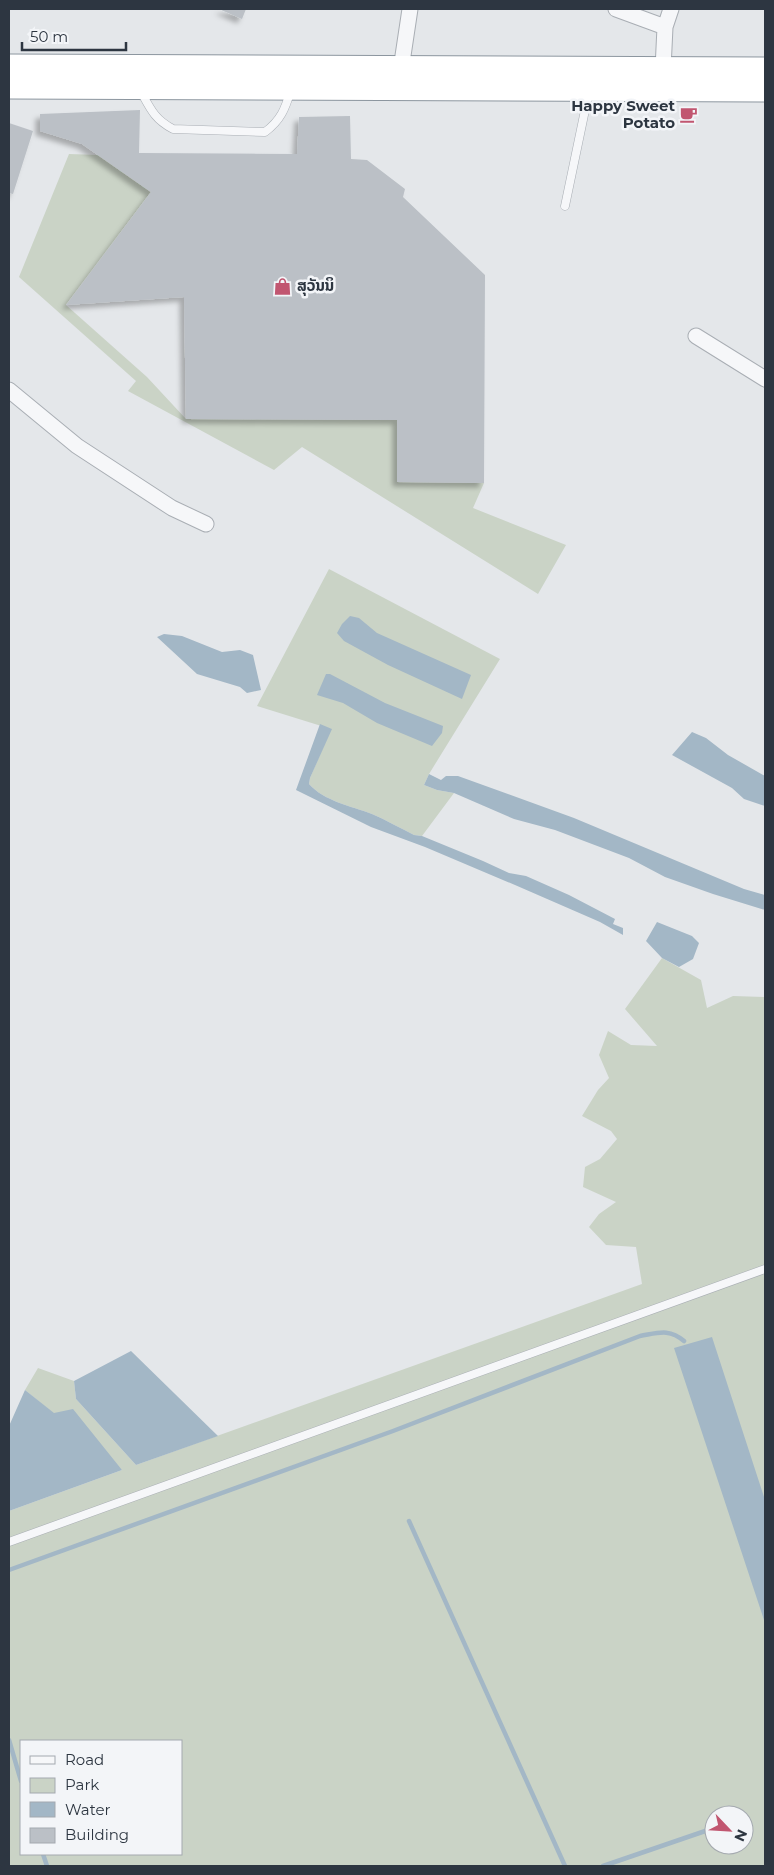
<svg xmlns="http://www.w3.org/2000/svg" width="774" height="1875" viewBox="0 0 774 1875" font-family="Montserrat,'Noto Sans Lao',sans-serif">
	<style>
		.green { fill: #cad3c6; fill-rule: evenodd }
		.water { fill: #a3b7c6 }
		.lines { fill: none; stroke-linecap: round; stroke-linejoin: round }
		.stream { stroke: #a3b7c6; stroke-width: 4.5 }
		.building { fill: #bbc0c6; filter: url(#shadow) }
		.service-casing { stroke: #a9aeb4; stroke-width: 9 }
		.minor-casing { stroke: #a9aeb4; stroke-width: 17 }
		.trunk-casing { stroke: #8c969f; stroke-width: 27 }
		.service { stroke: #f6f7f9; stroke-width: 8 }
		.minor { stroke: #f6f7f9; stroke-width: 15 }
		.trunk { stroke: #fff; stroke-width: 25 }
		.labels { text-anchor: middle; stroke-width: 5; stroke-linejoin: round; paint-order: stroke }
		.poi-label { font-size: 15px; font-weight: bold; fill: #2d3641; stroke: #f3f5f8; text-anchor: end }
	</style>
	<defs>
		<filter id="shadow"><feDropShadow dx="-4.5" dy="4.5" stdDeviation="2.5" flood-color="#0004"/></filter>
	</defs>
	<rect width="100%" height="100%" fill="#e4e7ea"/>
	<path class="green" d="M69 154 98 155 151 192 66 305 147 377 186 419 397 420V482L484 483 473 508 566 545 538 594 302 447 274 470 128 391 136 381 19 277Z
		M329 569 500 659 429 774 424 785 437 790 454 793 422 836 414 835C400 828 386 820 372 814 351 806 324 801 309 784L310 778 331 729 257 706Z
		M662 958 701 980 707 1008 733 996 765 997V1866H9V1511L122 1470 25 1390 38 1368 74 1381 76 1399 136 1465 642 1284 636 1247 606 1245 589 1227 599 1214 616 1202 583 1187 585 1167 600 1159 617 1139 611 1131 582 1116 598 1090 609 1078 599 1055 608 1031 631 1045 657 1046 625 1009ZM21 1741H181V1854H21ZM714 1815H744V1845H714Z"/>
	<path class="water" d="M350 616 359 618 377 633 471 675 462 699 388 665 344 641 337 633 342 624Z
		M164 634 182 636 222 652 240 650 253 655 261 690 247 693 240 687 197 674 157 637Z
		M326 674H330L385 703 443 726 442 733 432 746 377 723 343 703 317 695Z
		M320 724 332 729 310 778 309 784C324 801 351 806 372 814 386 820 400 828 414 835L422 836 483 861 509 873 526 876 569 895 615 919 613 924 623 928V935L600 922 515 885 425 847 371 827 296 790Z
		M692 732 706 738 728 755 765 776V806L744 799 732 788 672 755Z
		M429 774 441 780 446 776H458L519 798 574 818 744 889 765 895V910L713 894 665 877 629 858 555 830 514 819 454 793 437 790 424 785Z
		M657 922 692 936 699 943 693 959 679 967 662 958 646 941Z
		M712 1337 765 1500V1623L674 1348Z
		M131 1351 218 1436 136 1465 76 1399 74 1381Z
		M25 1390 54 1413 73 1409 122 1470 9 1511V1426Z"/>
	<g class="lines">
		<path class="stream" d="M409 1521 565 1866
			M9 1570 393 1431 640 1336C658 1333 669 1328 684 1341
			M9 1740 21 1781
			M43 1854 47 1866
			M603 1866 714 1828"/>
	</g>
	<path class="building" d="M219 9H246L242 19Z
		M140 110 139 153 297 154 299 117 350 116 351 159 367 160 405 189 403 197 485 275 484 483 397 482V420L186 419 184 297 66 305 151 192 82 144 40 131V114Z
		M9 123 33 131 13 194 9 193Z"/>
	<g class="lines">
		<defs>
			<path id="service" d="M140 90C150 108 154 119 173 129L265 132C281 120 285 109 291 90
				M565 206 589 91
				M9 1542 765 1269"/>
			<path id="minor" d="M616 9 665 27
				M401 69 410 9
				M663 69 665 27 671 9
				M696 336 765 379
				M9 390 77 446 172 508 206 524"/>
			<path id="trunk" d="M9 67 765 70
				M9 86 765 89"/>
		</defs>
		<use href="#service" class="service-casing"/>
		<use href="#minor" class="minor-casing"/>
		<use href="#trunk" class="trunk-casing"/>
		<use href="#service" class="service"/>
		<use href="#minor" class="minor"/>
		<use href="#trunk" class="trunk"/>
	</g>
	<defs>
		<symbol id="cafe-bare" viewBox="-9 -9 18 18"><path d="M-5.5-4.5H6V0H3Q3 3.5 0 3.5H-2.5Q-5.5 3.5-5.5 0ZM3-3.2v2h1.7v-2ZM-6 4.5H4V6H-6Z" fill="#c15670" stroke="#f3f5f8" stroke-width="2.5" paint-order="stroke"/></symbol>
		<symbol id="shop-bare" viewBox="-9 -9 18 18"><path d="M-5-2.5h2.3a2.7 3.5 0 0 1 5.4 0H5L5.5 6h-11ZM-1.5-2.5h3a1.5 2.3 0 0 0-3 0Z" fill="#c15670" stroke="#f3f5f8" stroke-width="2.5" paint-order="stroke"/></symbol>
	</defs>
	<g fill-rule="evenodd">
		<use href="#cafe-bare" x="676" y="102" width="25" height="25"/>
		<use href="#shop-bare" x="270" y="274" width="25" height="25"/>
	</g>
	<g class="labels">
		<g class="poi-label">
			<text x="675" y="111">Happy Sweet<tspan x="675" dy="17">Potato</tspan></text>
			<text x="297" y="291" text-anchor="start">ສຸວັນນິ</text>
		</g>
	</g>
	<rect width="774" height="1875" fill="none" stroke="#2d3641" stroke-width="20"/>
	<rect x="20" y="1740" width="162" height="115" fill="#f3f5f8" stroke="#a4a9af"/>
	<rect x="30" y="1756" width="25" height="8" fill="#f6f7f9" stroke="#a4a9af"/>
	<text x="65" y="1765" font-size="15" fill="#2d3641">Road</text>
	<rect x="30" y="1778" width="25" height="15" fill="#cad3c6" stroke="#a4a9af"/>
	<text x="65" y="1790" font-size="15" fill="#2d3641">Park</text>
	<rect x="30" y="1802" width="25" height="15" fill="#a3b7c6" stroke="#a4a9af"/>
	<text x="65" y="1815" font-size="15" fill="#2d3641">Water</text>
	<rect x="30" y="1828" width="25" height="15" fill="#bbc0c6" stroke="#a4a9af"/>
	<text x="65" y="1840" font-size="15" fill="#2d3641">Building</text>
	<g transform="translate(729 1830) rotate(115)"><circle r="24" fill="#f3f5f8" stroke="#a4a9af"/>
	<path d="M0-4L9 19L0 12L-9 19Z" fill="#c15670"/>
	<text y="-8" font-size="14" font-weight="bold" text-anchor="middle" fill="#2d3641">N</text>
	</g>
	<path d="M22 42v8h104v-8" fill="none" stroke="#2d3641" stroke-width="2.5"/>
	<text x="30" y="42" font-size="15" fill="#2d3641" stroke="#f3f5f8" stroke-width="4" paint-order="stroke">50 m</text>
</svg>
